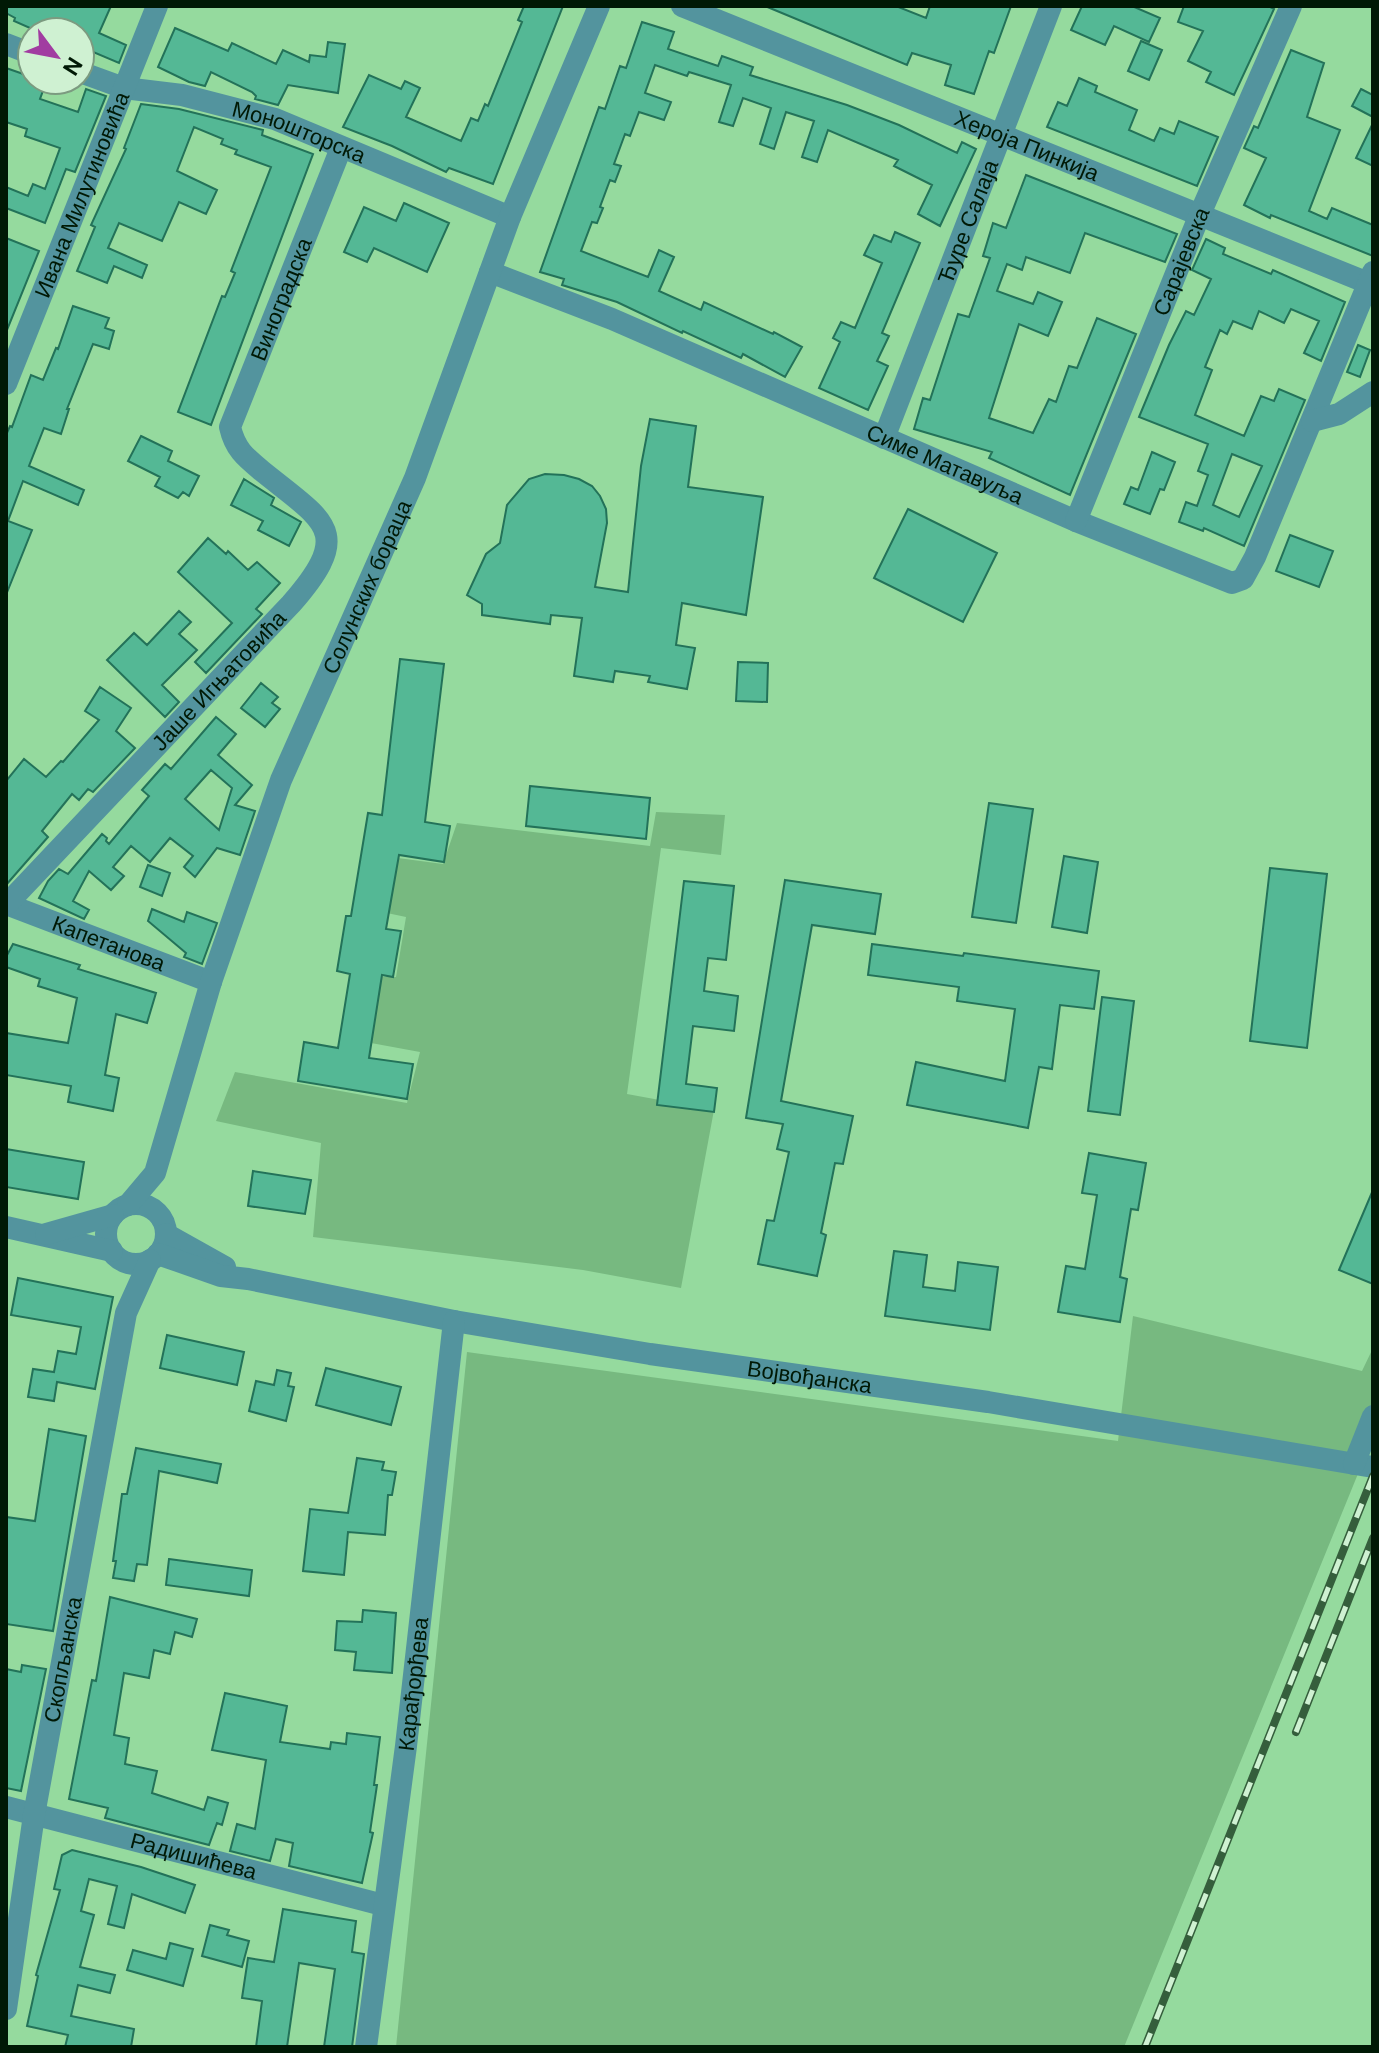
<svg xmlns="http://www.w3.org/2000/svg" width="1379" height="2053" viewBox="0 0 1379 2053" font-family="'DM Sans',sans-serif">
	<style>
		.green { fill: #77b980 }
		.building { fill: #54b895; stroke: #237259; stroke-width: 2; fill-rule: evenodd }
		.lines { fill: none; stroke-linecap: round; stroke-linejoin: round }
		.minor { stroke: #53949e; stroke-width: 22 }
		.rail-casing { stroke: #355e3c; stroke-width: 8 }
		.rail { stroke: #cff1d2; stroke-width: 5; stroke-dasharray: 15; stroke-linecap: butt }
		.labels { text-anchor: middle; stroke-width: 7; stroke-linejoin: round; paint-order: stroke }
		.street-label { font-size: 22px; fill: #001905; stroke: #cff1d2 }
	</style>
	<rect width="100%" height="100%" fill="#95da9e"/>
	<path class="green" d="M656 812 725 815 721 855 661 848 627 1094 714 1110 681 1288 583 1270 313 1237 321 1143 216 1121 235 1072 407 1103 420 1052 371 1043 382 977H396L406 917 387 913 398 858 443 864 457 823 650 846Z
		M1133 1316 1362 1371 1373 1348V1437L1124 2047H396L467 1352 1118 1441Z"/>
	<path class="building" d="M6 6H111L99 33 126 45 119 63 91 51 87 60 80 58V32H39L14 21 15 18 6 13Z
		M524 6H563L493 184 449 168 446 172 392 146 343 127 369 75 401 89 405 81 420 88 406 117 461 141 471 118 478 121 485 104 488 106 522 22 518 20Z
		M765 6H896L926 18 930 6H1011L994 53 989 51 974 94 945 85 951 65 912 53 907 65Z
		M1082 6H1132L1160 18 1149 42 1114 26 1105 45 1071 30Z
		M1184 6H1268L1274 9 1234 95 1206 82 1211 72 1188 61 1203 31 1178 22Z
		M642 22 674 32 668 49 718 66 722 56 753 67 750 75 847 105 899 125 957 153 962 142 976 149 940 226 918 214 932 185 894 166 898 160 828 130 817 162 802 157 814 121 786 112 774 149 760 144 771 108 743 98 733 126 719 122 731 85 689 72 687 76 655 65 645 93 671 102 664 120 639 112 630 136 625 134 614 164 621 166 615 182 610 180 600 207 603 208 597 223 592 222 581 251 648 277 659 250 674 257 659 291 701 310 704 302 773 334 774 332 802 347 785 377 743 354 741 358 683 331 682 333 617 302 562 285 564 279 540 272 599 107 605 109 620 66 626 68Z
		M175 28 228 51 232 43 276 64 283 50 309 62 310 55 326 57 328 42 345 44 338 93 288 85 278 105 255 99 256 96 252 92 211 72 205 86 189 82 158 67Z
		M1141 41 1162 50 1149 80 1128 71Z
		M1291 50 1324 63 1307 117 1340 130 1309 211 1327 219 1332 208 1373 225V256L1271 215 1270 218 1244 205 1266 158 1244 148 1254 126 1258 128Z
		M6 68 32 77V80H47L40 99 78 112 86 89 106 96 75 172 66 169 45 223 6 208V187L28 196 33 184 45 189 60 148 25 136 27 129 6 122Z
		M1079 78 1097 86 1095 92 1137 110 1129 130 1154 141 1160 128 1174 134 1179 121 1218 137 1197 186 1047 127 1058 102 1067 106Z
		M1361 89 1373 95V117L1352 106Z
		M141 104 179 109 263 130 262 135 313 154 211 425 178 412 222 296 225 297 235 273 231 271 271 167 235 154 237 150 221 144 223 139 194 127 177 171 217 190 206 214 179 202 162 241 119 223 108 248 147 265 142 278 114 266 107 283 77 271 95 227 91 225 126 149 124 148Z
		M1373 123V166L1356 158Z
		M1026 175 1177 234 1165 262 1085 233 1070 273 1026 257 1022 270 1007 264 997 291 1033 304 1038 292 1062 302 1048 336 1019 324 989 418 1033 433 1049 399 1056 402 1069 366 1077 368 1097 318 1136 334 1070 495 989 458 992 452 914 429 923 398 930 400 958 314 969 317 990 258 983 256 993 223 1006 228Z
		M404 203 449 223 427 272 374 248 367 262 344 252 364 207 396 221Z
		M895 232 920 243 882 333 889 336 877 361 888 366 868 410 819 388 840 342 833 338 841 322 855 328 882 263 864 255 874 235 891 242Z
		M6 238 39 251 7 330H6Z
		M1206 239 1225 248 1223 254 1271 274 1273 270 1345 302 1321 361 1304 353 1319 321 1291 309 1284 323 1259 311 1252 329 1233 321 1227 334 1220 330 1205 367 1212 370 1195 415 1244 436 1261 396 1274 401 1279 389 1305 400 1244 546 1204 528 1203 531 1179 522 1186 502 1197 506 1208 475 1198 471 1208 444 1139 417 1169 345 1186 311 1194 315 1211 279 1192 270ZM1232 454 1262 466 1239 517 1213 505Z
		M73 306 109 318 105 328 114 331 109 349 93 344 67 409H69L61 434 44 428 29 466 84 490 78 505 23 481 8 521 32 530 6 595V435L10 426 12 427 31 375 43 380 56 348 58 349Z
		M1358 345 1370 350 1360 377 1347 372Z
		M650 419 696 426 688 487 763 497 746 615 682 603 676 645 695 648 687 689 648 682 650 676 615 671 613 682 574 676 582 618 551 615 550 624 482 615V604L467 595 486 554 500 543 507 505 529 479 545 474 564 475 579 479 592 486 600 496 606 509 607 523 595 587 628 592 641 466Z
		M141 436 172 451 168 461 199 476 189 496 183 492 178 498 155 486 160 477 128 461Z
		M1152 452 1175 462 1164 490 1160 489 1150 514 1124 504 1131 487 1138 490Z
		M244 479 274 498 271 505 301 522 289 546 258 530 263 521 231 505Z
		M908 509 997 553 963 622 874 578Z
		M1290 535 1333 551 1319 587 1276 571Z
		M208 538 226 554 228 551 248 570 257 562 280 583 256 609 262 614 206 673 195 662 232 623 178 572Z
		M179 611 191 622 179 634 197 650 162 685 179 702 165 717 107 660 134 633 147 645Z
		M400 659 444 664 425 822 450 826 444 862 399 855 386 929 401 931 393 977 382 975 369 1058 413 1064 407 1099 298 1081 304 1042 338 1048 350 974 337 971 346 916H351L368 813 382 815Z
		M738 662 768 663 767 702 736 701Z
		M261 683 278 697 272 703 280 709 265 727 241 708Z
		M100 687 131 708 116 731 135 748 93 792 88 789 79 800 72 794 42 831 48 837 6 885V781L24 759 46 777 61 761 63 762 99 720 85 711Z
		M216 717 236 734 218 755 252 785 235 805 255 811 240 855 217 848 195 877 184 867 193 856 170 838 150 862 131 846 113 867 124 876 111 890 89 871 73 901 89 910 84 919 39 898 48 881 59 869 68 874 102 834 107 838 106 841 109 844 149 796 142 790 165 764 171 769ZM211 770 232 788 219 830 185 799Z
		M530 786 650 798 646 839 526 826Z
		M989 803 1033 809 1016 923 972 917Z
		M1064 856 1098 862 1087 933 1052 927Z
		M148 865 170 873 162 896 140 887Z
		M1270 868 1327 874 1307 1048 1250 1041Z
		M785 880 881 894 875 934 812 925 781 1101 853 1116 843 1164 835 1163 821 1233 826 1235 817 1276 758 1264 767 1220 774 1221 789 1152 777 1149 783 1124 746 1118Z
		M684 881 734 886 726 960 708 958 704 991 738 996 734 1031 693 1026 686 1084 717 1088 714 1112 657 1105Z
		M152 909 184 922 187 912 217 923 202 964 184 957 186 953 148 921Z
		M13 944 80 965 78 969 156 993 147 1023 116 1014 105 1075 119 1078 113 1111 68 1102 71 1086 6 1075V1033L68 1043 77 998 38 986 40 979 6 967V957Z
		M872 944 963 956 964 953 1099 971 1094 1009 1060 1005 1052 1069 1039 1067 1028 1128 907 1105 916 1062 1005 1081 1015 1009 957 1001 959 987 868 975Z
		M1102 997 1134 1001 1120 1115 1088 1111Z
		M6 1149 84 1162 78 1199 6 1187Z
		M1089 1153 1146 1163 1138 1210 1131 1209 1120 1277 1127 1279 1120 1322 1058 1312 1066 1266 1085 1269 1097 1195 1082 1193Z
		M253 1171 311 1180 305 1214 248 1206Z
		M1373 1190V1284L1339 1270Z
		M894 1251 927 1255 923 1287 955 1291 958 1262 998 1267 990 1330 885 1316Z
		M18 1278 113 1297 95 1389 57 1382 54 1401 28 1397 33 1369 54 1372 58 1351 76 1354 81 1327 11 1315Z
		M167 1335 244 1352 237 1385 160 1368Z
		M326 1368 401 1387 391 1425 316 1405Z
		M277 1370 291 1373 288 1386 294 1387 286 1421 249 1411 256 1381 274 1385Z
		M49 1429 86 1436 53 1631 6 1624V1517L35 1521Z
		M136 1448 221 1464 217 1483 159 1471 147 1565 137 1564 134 1581 113 1578 116 1561H113L122 1494H127Z
		M357 1458 384 1462 382 1470 396 1472 392 1495H388L385 1535 348 1532 344 1575 303 1571 310 1509 348 1513Z
		M169 1559 252 1570 249 1596 166 1585Z
		M110 1597 197 1619 192 1637 175 1632 170 1654 154 1650 149 1678 124 1673 114 1735 129 1738 125 1764 157 1771 152 1793 204 1810 208 1797 228 1803 222 1825 217 1823 209 1845 105 1818 108 1808 69 1799 92 1680 96 1681Z
		M363 1610 396 1613 392 1673 354 1670 356 1652 335 1650 337 1621 362 1622Z
		M22 1665 46 1669 21 1791 6 1788V1669L21 1672Z
		M225 1693 287 1706 280 1742 330 1749 331 1742 346 1744 347 1733 380 1737 374 1785H377L370 1832 373 1833 362 1883 289 1866 293 1843 276 1839 270 1861 230 1851 237 1824 255 1829 266 1760 212 1750Z
		M72 1850 141 1867 195 1885 185 1913 132 1894 124 1928 108 1924 117 1886 89 1879 81 1911 94 1915 80 1967 115 1975 110 1993 78 1985 71 2016 134 2029 131 2047H65L68 2035 27 2026 38 1976 36 1975 60 1890 54 1889 62 1855Z
		M283 1909 356 1921 352 1952 364 1954 352 2047H324L335 1969 299 1963 287 2047H256L262 2001 242 1998 248 1958 274 1962Z
		M210 1925 229 1930 227 1935 249 1941 242 1967 202 1956Z
		M170 1943 193 1949 183 1986 127 1970 133 1950 166 1959Z"/>
	<g class="lines">
		<g class="minor">
			<path id="s1" d="M682 6 1373 285"/>
			<path d="M6 44 32 54"/>
			<path id="s2" d="M80 72 124 88 182 95 275 119 510 217"/>
			<path id="s3" d="M490 272 612 319 1076 521 1232 583 1243 579 1255 557 1373 272"/>
			<path id="s4" d="M6 384 157 6"/>
			<path d="M1312 421 1339 414 1373 392"/>
			<path id="s5" d="M884 438 1051 6"/>
			<path id="s6" d="M1076 521 1200 214 1291 6"/>
			<path id="s7" d="M6 904 211 982"/>
			<path id="s8" d="M7 904 291 604C355 531 325 522 262 471 245 457 235 449 230 427L341 148"/>
			<circle cx="136" cy="1234" r="30"/>
			<path id="s9" d="M128 1205 155 1173 211 982 281 780 415 478 510 217 599 6"/>
			<path d="M6 1227 112 1251"/>
			<path d="M46 1234 113 1215"/>
			<path d="M166 1234 225 1267"/>
			<path id="s10" d="M158 1254 221 1276 248 1279 454 1321 650 1354 988 1402 1373 1467"/>
			<path d="M1354 1464 1373 1416"/>
			<path id="s11" d="M6 1807 383 1905"/>
			<path id="s12" d="M6 2009 34 1815 126 1313 150 1260"/>
			<path id="s13" d="M366 2047 406 1746 454 1321"/>
		</g>
		<defs>
			<path id="rail" d="M1296 1732 1373 1538
				M1145 2047 1373 1476"/>
		</defs>
		<use href="#rail" class="rail-casing"/>
		<use href="#rail" class="rail"/>
	</g>
	<g class="labels">
		<g class="street-label">
			<text dy="8" stroke="none"><textPath href="#s2" startOffset="228">Моношторска</textPath></text>
			<text dy="8" stroke="none"><textPath href="#s1" startOffset="372">Хероја Пинкија</textPath></text>
			<text dy="8" stroke="none"><textPath href="#s4" startOffset="204">Ивана Милутиновића</textPath></text>
			<text dy="8" stroke="none"><textPath href="#s5" startOffset="232">Ђуре Салаја</textPath></text>
			<text dy="8" stroke="none"><textPath href="#s6" startOffset="280">Сарајевска</textPath></text>
			<text dy="8" stroke="none"><textPath href="#s8" startOffset="778">Виноградска</textPath></text>
			<text dy="8" stroke="none"><textPath href="#s3" startOffset="494">Симе Матавуља</textPath></text>
			<text dy="8" stroke="none"><textPath href="#s9" startOffset="666">Солунских бораца</textPath></text>
			<text dy="8" stroke="none"><textPath href="#s8" startOffset="308">Јаше Игњатовића</textPath></text>
			<text dy="8" stroke="none"><textPath href="#s7" startOffset="110">Капетанова</textPath></text>
			<text dy="8" stroke="none"><textPath href="#s10" startOffset="664">Војвођанска</textPath></text>
			<text dy="8" stroke="none"><textPath href="#s12" startOffset="354">Скопљанска</textPath></text>
			<text dy="8" stroke="none"><textPath href="#s13" startOffset="366">Карађорђева</textPath></text>
			<text dy="8" stroke="none"><textPath href="#s11" startOffset="194">Радишићева</textPath></text>
		</g>
	</g>
	<rect width="1379" height="2053" fill="none" stroke="#001905" stroke-width="16"/>
	<g transform="translate(56 56) rotate(122)"><circle r="38" fill="#cff1d2" stroke="#7c9b80" stroke-width="2"/>
	<path d="M0-6L14 30L0 20L-14 30Z" fill="#a13ca1"/>
	<text y="-12" font-size="22" font-weight="bold" text-anchor="middle" fill="#001905">N</text>
	</g>
</svg>
